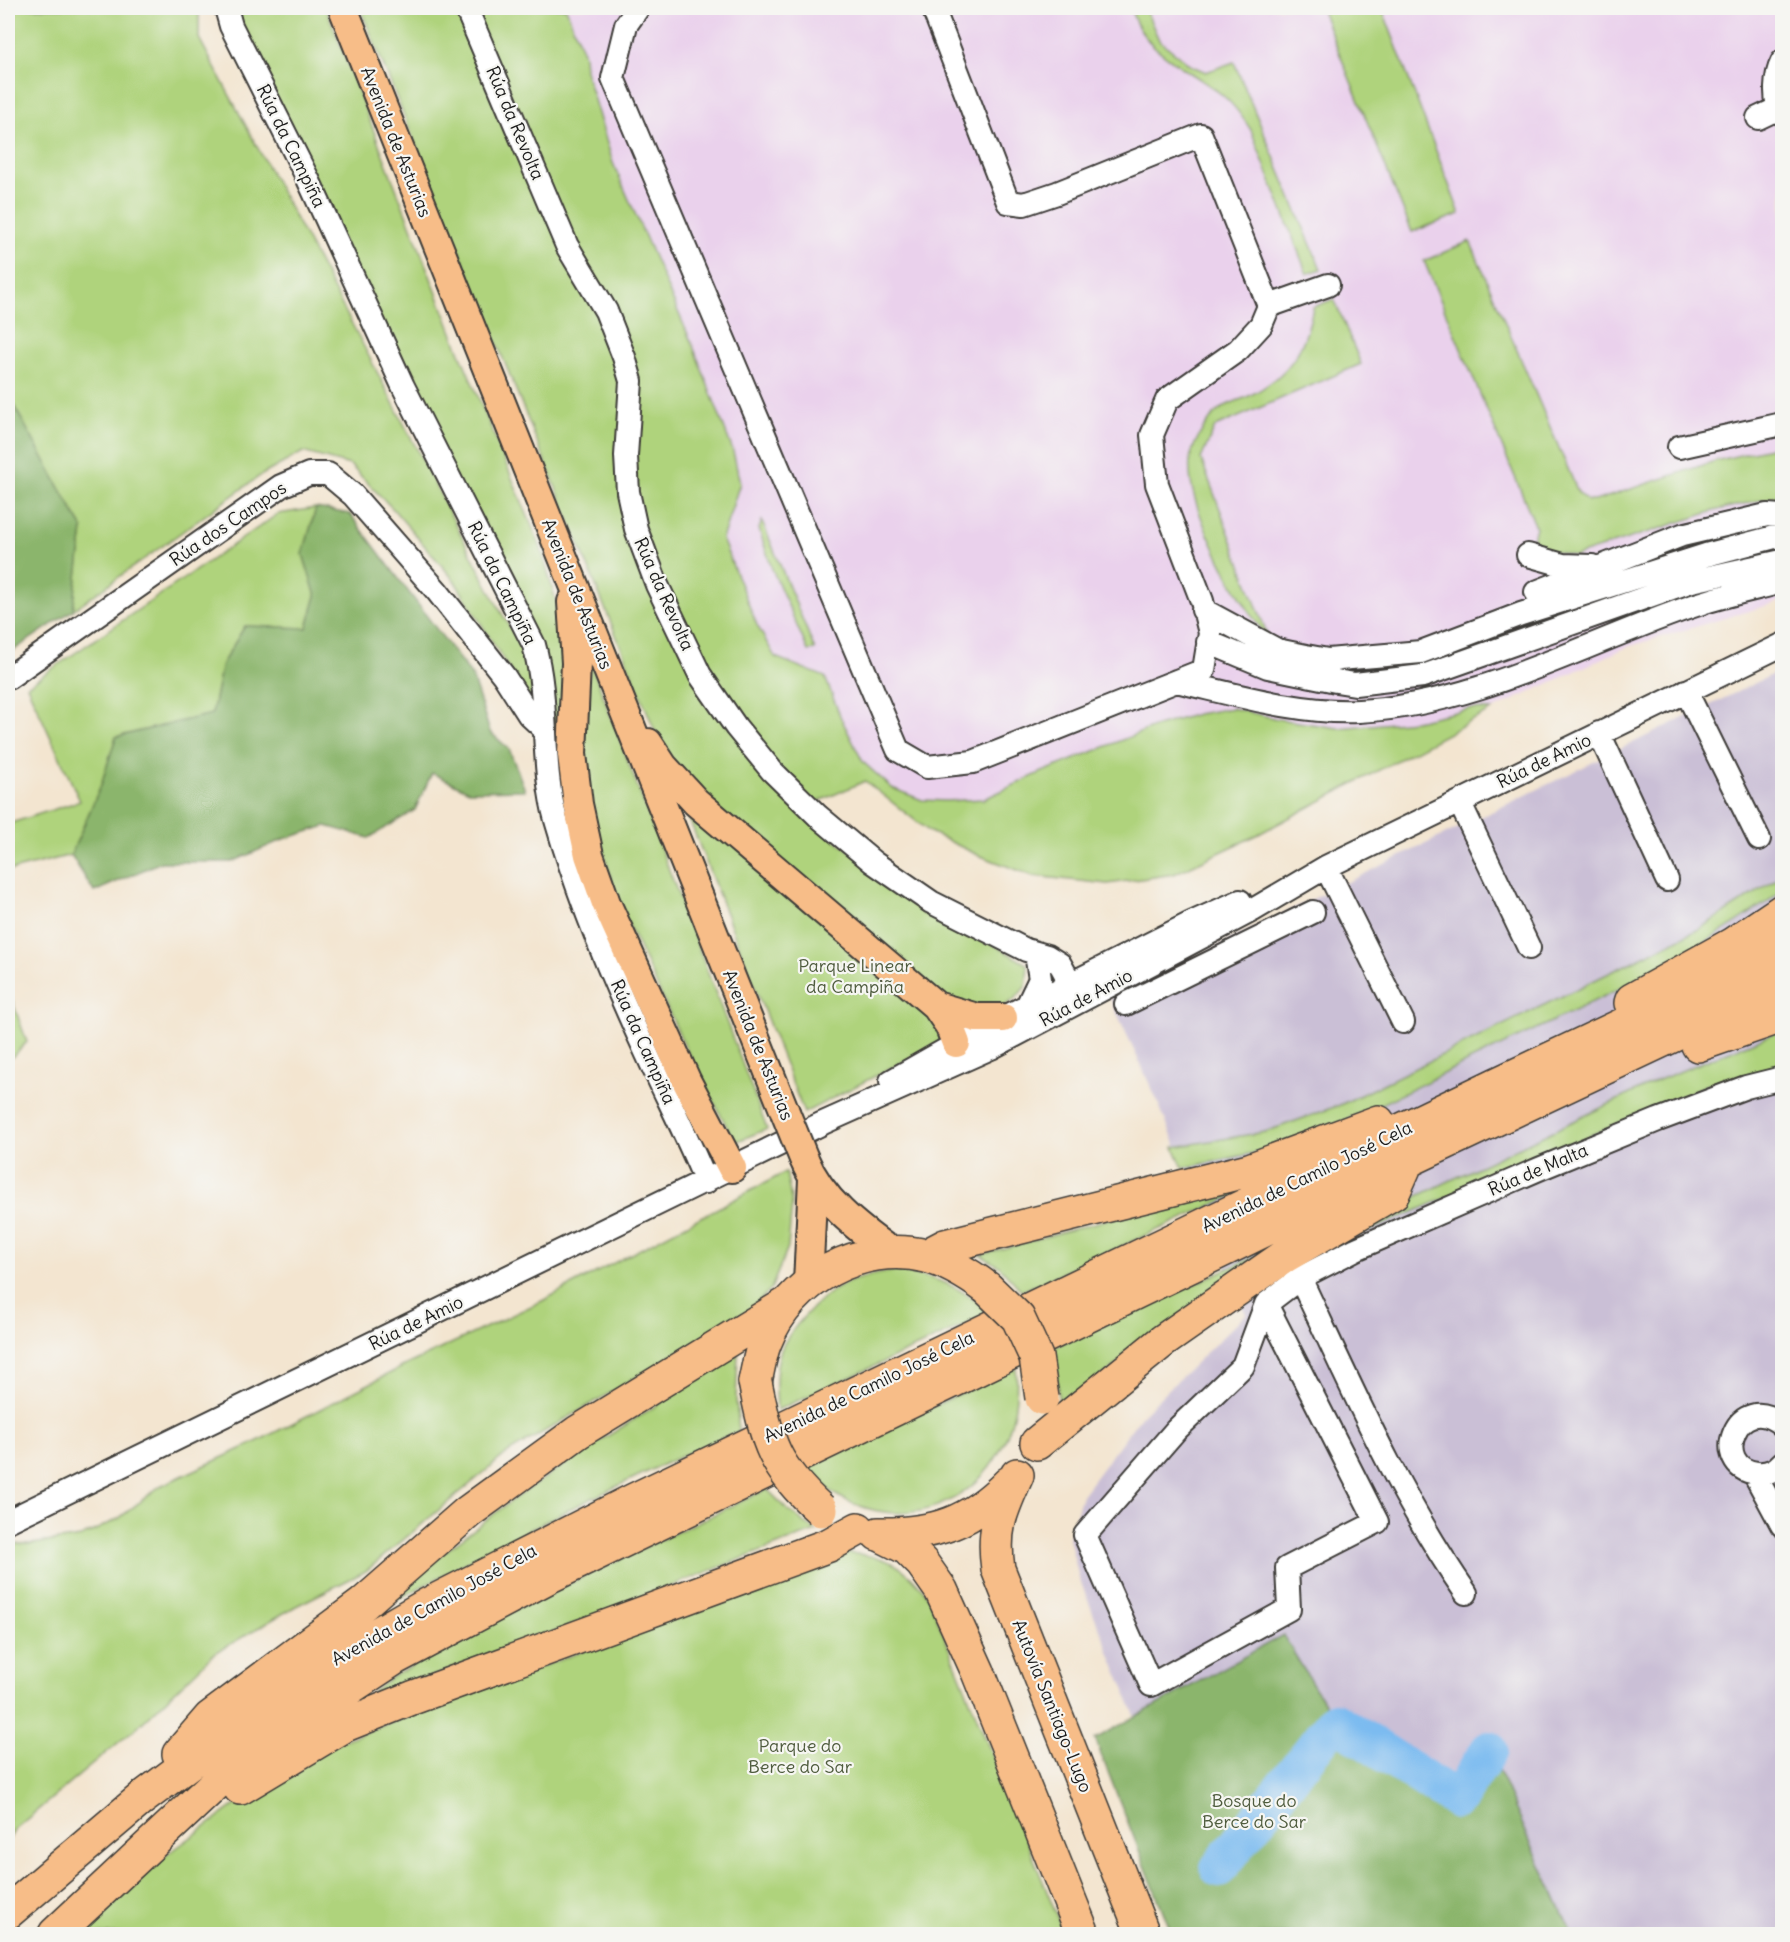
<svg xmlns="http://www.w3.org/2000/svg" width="1790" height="1942" viewBox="0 0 1790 1942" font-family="Delius,sans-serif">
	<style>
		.built { fill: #ead1ec }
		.industrial { fill: #cabfd6 }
		.green { fill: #afd37c; stroke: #66784c; stroke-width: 1.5 }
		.forest { fill: #8bb56c; stroke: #546844; stroke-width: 1.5 }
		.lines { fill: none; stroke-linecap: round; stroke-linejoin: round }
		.river { stroke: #7cbbf0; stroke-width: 38 }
		.minor-casing { stroke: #3c3a37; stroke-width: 26 }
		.major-casing { stroke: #3c3a37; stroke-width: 32 }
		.highway-casing { stroke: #3c3a37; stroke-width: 36 }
		.minor { stroke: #fff; stroke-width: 22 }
		.major { stroke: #f7bd88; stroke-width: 28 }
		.highway { stroke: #f7bd88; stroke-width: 33 }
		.major-bridge-casing { stroke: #3c3a37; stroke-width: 32; stroke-linecap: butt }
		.highway-bridge-casing { stroke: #3c3a37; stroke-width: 36; stroke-linecap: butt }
		.major-bridge { stroke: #f7bd88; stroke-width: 28 }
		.highway-bridge { stroke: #f7bd88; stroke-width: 33 }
		.labels { text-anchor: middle; stroke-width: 4.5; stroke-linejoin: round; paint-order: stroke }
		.street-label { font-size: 18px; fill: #1c1c1c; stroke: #f6f6f2 }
		.park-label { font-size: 18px; fill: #4f5c3e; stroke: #f6f6f2 }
	</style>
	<rect width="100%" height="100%" fill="#f6f6f2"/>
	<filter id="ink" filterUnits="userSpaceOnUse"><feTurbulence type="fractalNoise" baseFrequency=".0167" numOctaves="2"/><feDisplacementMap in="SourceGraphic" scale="12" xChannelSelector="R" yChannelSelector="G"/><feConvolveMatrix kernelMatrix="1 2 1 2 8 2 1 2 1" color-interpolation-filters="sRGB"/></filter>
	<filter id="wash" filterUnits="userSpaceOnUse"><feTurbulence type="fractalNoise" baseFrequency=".008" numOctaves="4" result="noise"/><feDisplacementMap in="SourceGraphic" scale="24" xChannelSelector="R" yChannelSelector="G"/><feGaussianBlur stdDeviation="1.35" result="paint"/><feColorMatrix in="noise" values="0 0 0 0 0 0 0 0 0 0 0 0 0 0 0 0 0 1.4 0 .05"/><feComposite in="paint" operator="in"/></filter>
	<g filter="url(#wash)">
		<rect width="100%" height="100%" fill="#f3e5d0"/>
		<path class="built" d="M486 8H1782V495L1764 499 1782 573V601L1627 647 1492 710 1255 836 1173 874 1108 884 1033 876 978 855 930 832 865 780 789 683 757 625Z"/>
		<path class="industrial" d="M1782 670V1934H1227L1194 1861 1079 1578 1069 1538 1082 1495 1142 1415 1246 1314 1156 1098 1110 998Z"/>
		<path class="green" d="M9 8H199V38L360 339 500 610 526 655 533 675 532 706 454 580 393 509 350 465 303 452 260 476 73 610 83 529 8 395Z
			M235 8H326L460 353 541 548 557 605 564 654 566 759 710 1153 708 1155 702 1156 604 941 552 764 551 695Z
			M360 8H566L584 55 585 70 613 163 693 346 733 451 740 483 722 539 757 625 775 657 825 677 841 718 863 762 892 788 922 800 946 801 984 799 1040 773 1154 727 1197 714 1232 708 1278 719 1338 728 1415 721 1469 709 1492 710 1255 836 1174 874 1108 884 1033 876 978 855 930 832 865 781 797 811 902 890 1028 965 1026 986 1014 1000 939 1043 804 1113 649 716Z
			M1131 8H1145L1159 40 1190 65 1206 72 1234 62 1321 269 1307 274 1251 130C1242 117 1234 104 1221 94 1190 69 1140 51 1131 8Z
			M1321 8H1382L1460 214 1412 232Z
			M1470 241 1578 492 1588 501H1595L1715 461 1782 445V495L1714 511 1575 556 1531 546 1536 527 1424 261Z
			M1334 299 1361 364 1215 427 1201 459 1269 639C1240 605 1185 504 1190 461 1192 444 1205 424 1216 413 1224 404 1238 401 1249 396 1289 376 1305 350 1313 307Z
			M316 508 303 554 316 596 307 628 245 626 222 664 212 714 116 737 101 785 71 855 8 871V824L80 801 27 686 278 514Z
			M762 521 815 650 808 651 772 569 759 529Z
			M590 661 767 1129 735 1142 688 1053 619 904 591 811 583 744Z
			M1782 876V891C1695 955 1598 1000 1500 1046 1426 1081 1354 1121 1276 1147 1246 1156 1214 1161 1183 1168L1174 1147 1265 1132 1340 1105 1699 929Z
			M8 989 27 1042 8 1061Z
			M1782 1030V1067L1709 1084 1353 1238H1339L1393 1208 1659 1080Z
			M786 1172 792 1204 788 1247 771 1289 747 1312 506 1454 366 1571 296 1606 215 1653 143 1722 15 1829 8 1841V1544H32L81 1537 118 1519 160 1486 254 1443 408 1364 542 1301Z
			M1255 1178 1257 1185 1022 1291 999 1266 980 1255Z
			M1260 1254 1059 1409 1058 1384 1051 1348Z
			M894 1271C938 1277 958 1285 992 1313L777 1410C776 1391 774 1370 781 1350 785 1339 794 1328 802 1319 831 1285 851 1278 894 1271Z
			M738 1354 736 1399 739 1431C604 1488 472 1558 344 1629L511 1501 595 1444Z
			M1016 1368C1027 1496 892 1564 803 1467Z
			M767 1489 788 1510 816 1531C666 1584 520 1652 367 1697L392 1677 503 1615Z
			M847 1553C887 1556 905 1564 929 1598L1064 1934H83L157 1862 274 1777 331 1745Z"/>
		<path class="forest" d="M8 395 83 529 73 610 8 654Z
			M316 508 350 514 472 676 490 732 509 749 525 790 469 791 432 773 415 810 369 838 326 826 284 839 232 862H161L94 892 71 855 101 785 116 737 212 714 222 664 245 626 307 628 316 596 303 554Z
			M1283 1635 1335 1721 1457 1799 1489 1750 1572 1934H1172L1095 1739Z"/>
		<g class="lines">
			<path class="river" d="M1219 1868 1335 1721 1457 1800 1489 1750"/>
		</g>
	</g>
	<g filter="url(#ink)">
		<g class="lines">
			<defs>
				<path id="minor" d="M226 8 231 26 308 179 403 386 534 645C550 703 540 763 556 820 579 900 612 979 647 1054 666 1096 688 1138 706 1182
					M466 8 567 246 606 311 624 357 631 381 626 456 628 492 636 529 657 585 700 675 736 727 772 771 818 816 873 862 931 902 1026 950 1047 956 1060 964 1071 984
					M638 8 626 25 613 78 898 750 927 767 973 762 1204 670 1210 633 1202 601 1157 484 1152 435 1167 400 1238 350 1261 325 1269 306 1201 135 1057 193 1024 204 1008 202 933 8
					M1782 62C1775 76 1773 100 1782 114
					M1758 118 1779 108
					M1269 306 1328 285
					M1679 447 1782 424
					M1528 555 1563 565 1592 566
					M1536 592 1682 535 1767 515 1782 516
					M1203 610 1277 650 1306 656 1328 660 1421 652 1521 614 1706 555 1782 535
					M1208 642 1268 667 1336 681 1355 684 1423 676 1692 581 1782 561
					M8 678 281 486 309 474H328L353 495 437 591 504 676 529 715 544 729
					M1176 681C1233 694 1300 714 1359 711 1479 705 1587 641 1699 604 1726 595 1755 589 1782 582
					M1686 691 1759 839
					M1599 733 1667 880
					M1460 803 1529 948
					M1326 867 1403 1022
					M1126 1004 1313 912
					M1027 1006 1040 979 1037 960
					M891 1081 991 1024 1191 923 1240 901
					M1300 1278C1351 1386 1398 1495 1466 1593
					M1266 1304 1377 1522 1287 1568 1289 1609 1151 1685 1085 1535 1176 1430 1243 1366 1266 1304 1300 1278 1356 1249 1539 1169 1658 1120 1746 1087 1782 1078
					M1782 1425C1737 1387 1708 1468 1757 1473 1767 1474 1776 1470 1782 1463
					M1754 1473 1782 1525
					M8 1521 823 1123 991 1048 1253 910 1326 867 1782 645"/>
				<path id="major" d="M343 8 785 1112
					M572 602 576 663 572 754 578 804 589 855 606 903 687 1082 732 1168
					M648 743 663 766 696 802 936 1006 949 1025 956 1043
					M936 1006 977 1018H1003
					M804 1159C821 1200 856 1227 891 1252
					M808 1283 813 1179"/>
				<path id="highway" d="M1631 1003 1632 1000 1733 944 1782 911
					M1698 1045 1782 1016
					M926 1256 945 1246 1249 1170 1378 1122
					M755 1382C758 1369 760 1354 765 1342 789 1280 861 1240 926 1256 949 1262 968 1274 987 1288
					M1037 1443 1163 1341 1285 1256 1393 1193 1404 1168
					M1017 1475C1001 1511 992 1528 998 1569L1143 1934
					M878 1534C934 1535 970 1523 1009 1483
					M879 1534 907 1548 922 1563 941 1590 978 1672 1083 1934
					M179 1754 210 1718 363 1604 468 1512 578 1432 785 1305
					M240 1788 345 1725 412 1698 829 1545 858 1529
					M8 1912 141 1799 265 1706 338 1657 427 1605 634 1500 1495 1085 1782 950
					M55 1934 243 1758 395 1658 546 1578 1407 1161 1782 984"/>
			</defs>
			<use href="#minor" class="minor-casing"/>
			<use href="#major" class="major-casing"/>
			<use href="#highway" class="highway-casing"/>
			<use href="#minor" class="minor"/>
			<use href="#major" class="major"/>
			<use href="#highway" class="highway"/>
			<defs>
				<path id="major-bridge" d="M785 1112 804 1159"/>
				<path id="highway-bridge" d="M987 1288 1018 1318 1036 1357 1042 1398
					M755 1382C768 1445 773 1466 821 1510"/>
			</defs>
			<use href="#major-bridge" class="major-bridge-casing"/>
			<use href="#highway-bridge" class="highway-bridge-casing"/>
			<use href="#major-bridge" class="major-bridge"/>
			<use href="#highway-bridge" class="highway-bridge"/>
		</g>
	</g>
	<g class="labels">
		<g class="street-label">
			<text transform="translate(515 123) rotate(67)" y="6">Rúa da Revolta</text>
			<text transform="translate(396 142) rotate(68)" y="6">Avenida de Asturias</text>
			<text transform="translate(291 146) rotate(64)" y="6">Rúa da Campiña</text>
			<text transform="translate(228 524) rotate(-34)" y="6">Rúa dos Campos</text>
			<text transform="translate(502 583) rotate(64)" y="6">Rúa da Campiña</text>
			<text transform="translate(577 594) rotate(68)" y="6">Avenida de Asturias</text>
			<text transform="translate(664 594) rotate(66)" y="6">Rúa da Revolta</text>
			<text transform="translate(1544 761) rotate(-26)" y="6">Rúa de Amio</text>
			<text transform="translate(1086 998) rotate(-28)" y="6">Rúa de Amio</text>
			<text transform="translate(643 1042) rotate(66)" y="6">Rúa da Campiña</text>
			<text transform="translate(758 1045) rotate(68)" y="6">Avenida de Asturias</text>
			<text transform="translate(1538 1170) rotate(-23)" y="6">Rúa de Malta</text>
			<text transform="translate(1307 1177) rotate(-26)" y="6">Avenida de Camilo José Cela</text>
			<text transform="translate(416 1323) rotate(-26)" y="6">Rúa de Amio</text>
			<text transform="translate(869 1387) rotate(-26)" y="6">Avenida de Camilo José Cela</text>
			<text transform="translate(434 1605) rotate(-29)" y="6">Avenida de Camilo José Cela</text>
			<text transform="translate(1052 1706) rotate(68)" y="6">Autovía Santiago-Lugo</text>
		</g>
		<g class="park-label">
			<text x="855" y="972">Parque Linear<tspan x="855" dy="21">da Campiña</tspan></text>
			<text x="800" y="1752">Parque do<tspan x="800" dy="21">Berce do Sar</tspan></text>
			<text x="1254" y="1807">Bosque do<tspan x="1254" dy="21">Berce do Sar</tspan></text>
		</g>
	</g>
	<rect width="1790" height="1942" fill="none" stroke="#f6f6f2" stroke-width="30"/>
</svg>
